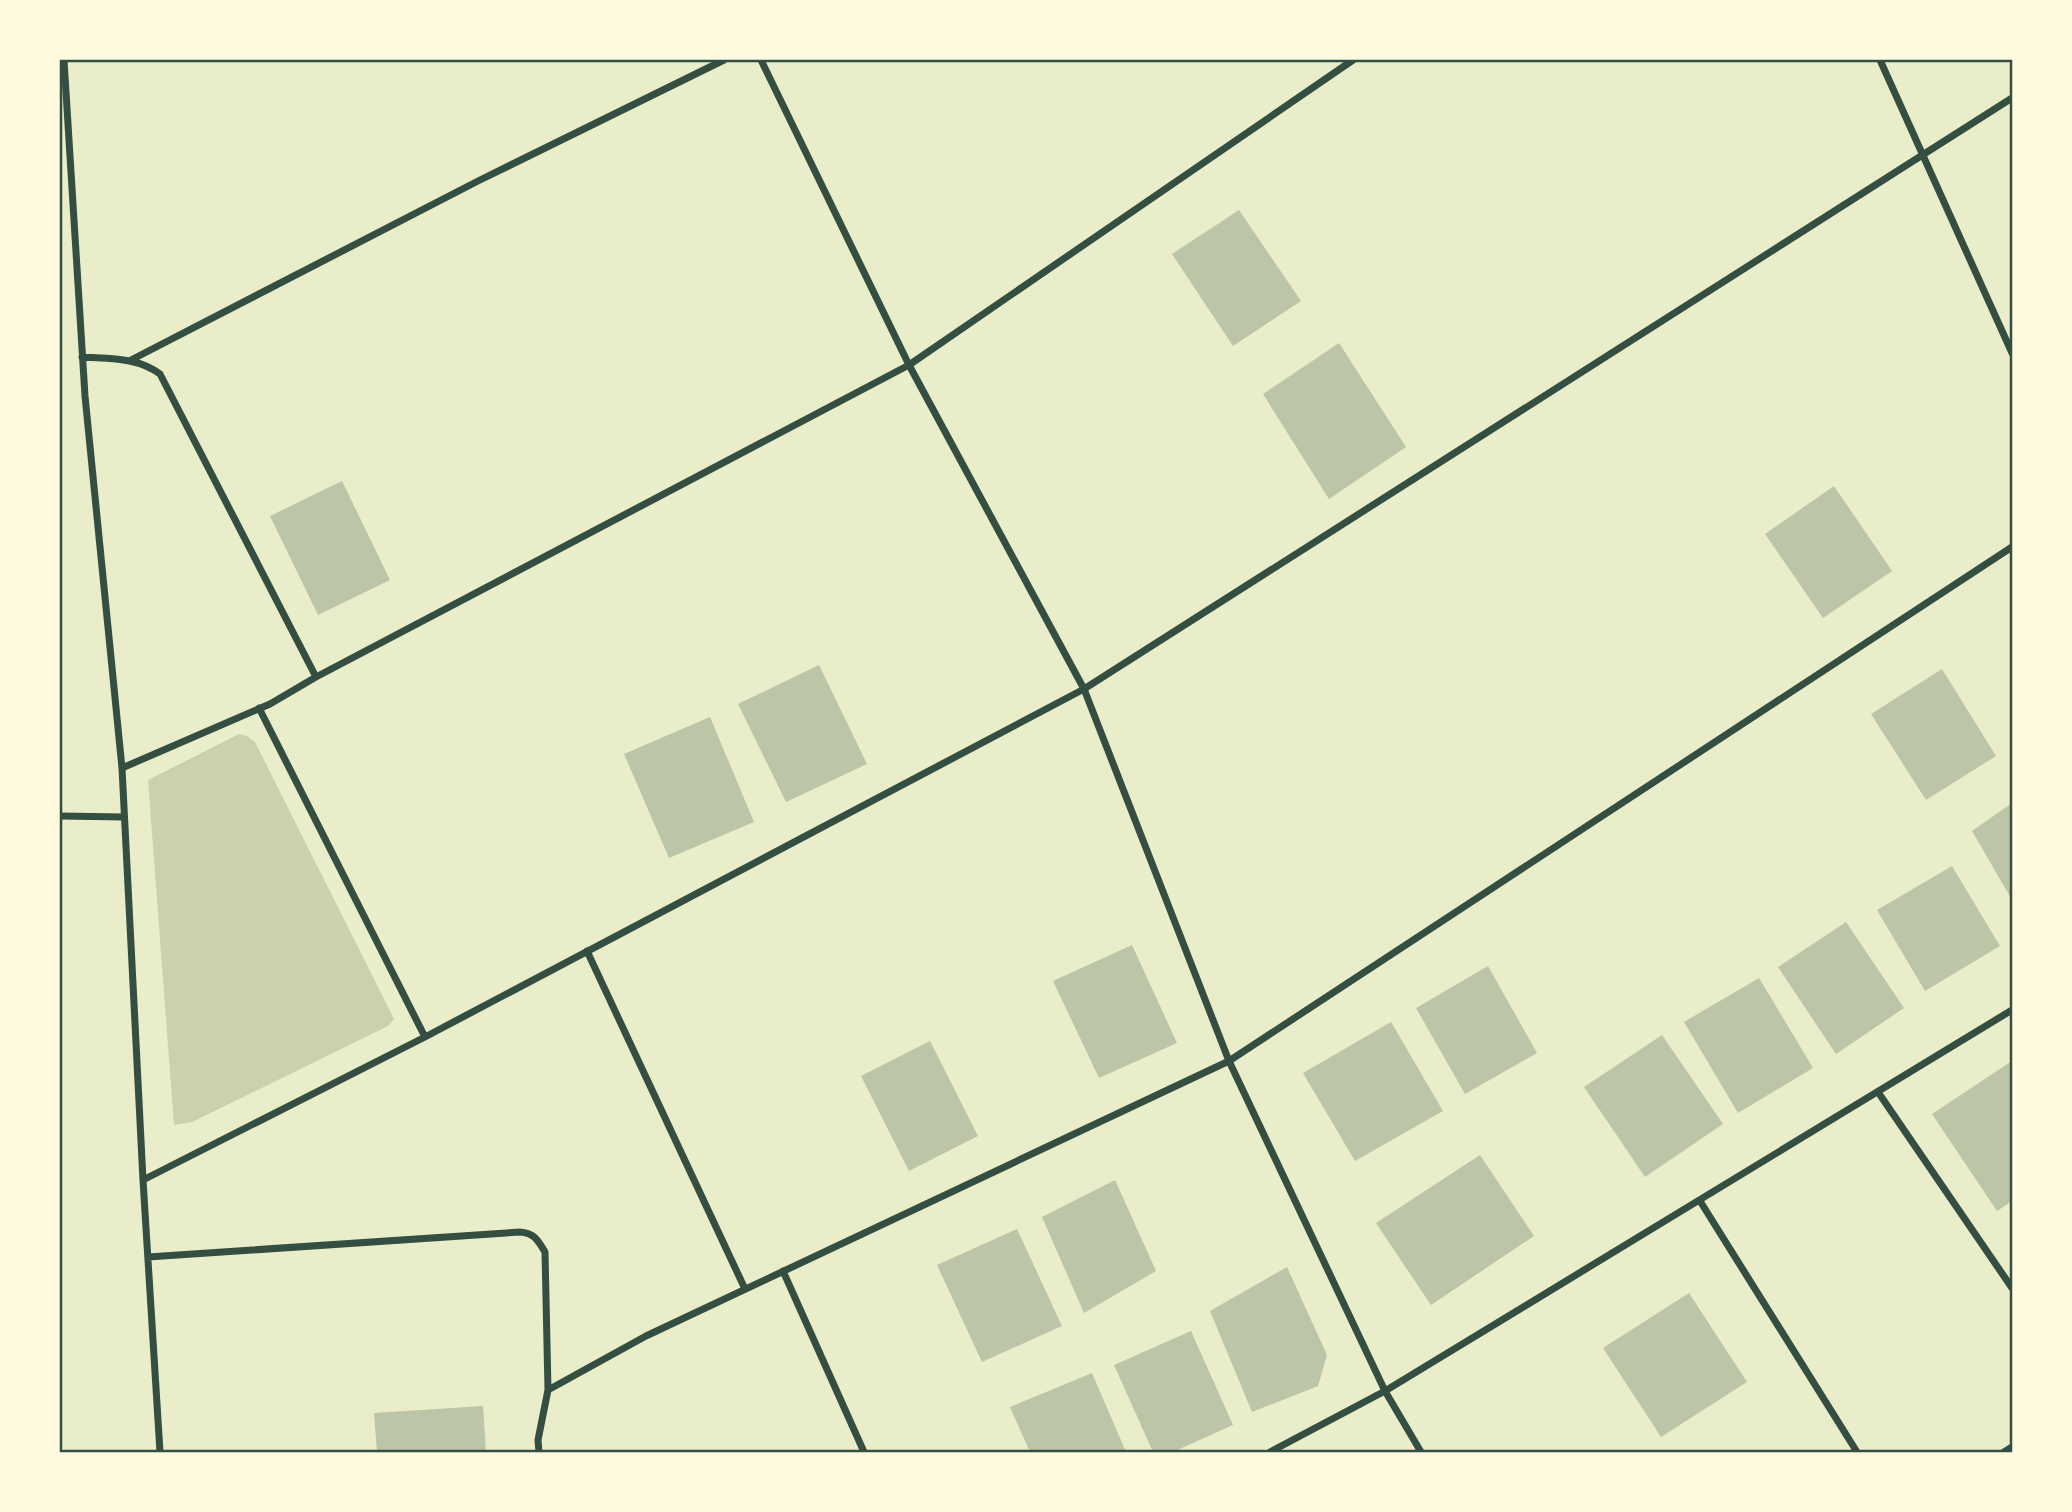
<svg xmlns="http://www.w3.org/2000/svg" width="2072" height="1512" viewBox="0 0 2072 1512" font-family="Barlow,sans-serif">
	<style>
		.green { fill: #cad2ad }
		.building { fill: #bcc5a7 }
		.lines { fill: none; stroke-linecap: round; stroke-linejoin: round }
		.minor { stroke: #344e41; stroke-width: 7 }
		.neatline { fill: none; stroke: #344e41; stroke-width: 2.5 }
	</style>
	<rect width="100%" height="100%" fill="#e9edc9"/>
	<path class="green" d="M239 734 247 736 255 742 394 1019 388 1026 192 1122 174 1125 148 780Z"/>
	<path class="building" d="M1239 210 1301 301 1233 346 1172 254Z
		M1339 343 1406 447 1329 499 1263 394Z
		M342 481 390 580 318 615 270 516Z
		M1834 486 1892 571 1823 618 1765 534Z
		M819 665 867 764 786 802 738 704Z
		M1942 669 1996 756 1926 800 1871 714Z
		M710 717 754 822 669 858 624 754Z
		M2012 803V900L1972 831Z
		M1952 866 2000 946 1925 991 1877 910Z
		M1846 922 1904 1008 1836 1054 1778 967Z
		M1132 945 1177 1043 1099 1078 1053 981Z
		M1488 966 1537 1053 1465 1094 1416 1008Z
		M1759 978 1813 1068 1738 1113 1684 1022Z
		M1391 1022 1443 1111 1355 1161 1303 1073Z
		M1662 1035 1723 1124 1645 1177 1584 1087Z
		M930 1041 978 1136 909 1171 861 1076Z
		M2012 1061V1201L1997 1211 1932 1114Z
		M1480 1155 1534 1236 1431 1305 1376 1223Z
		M1115 1180 1156 1271 1084 1313 1042 1217Z
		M1017 1229 1062 1326 982 1362 937 1265Z
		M1287 1267 1327 1355 1318 1386 1252 1412 1210 1311Z
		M1689 1293 1747 1382 1661 1437 1603 1348Z
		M1191 1331 1233 1425 1173 1452H1153L1114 1365Z
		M1092 1373 1126 1452H1030L1010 1407Z
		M483 1406 486 1452H377L374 1413Z"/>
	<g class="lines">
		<path class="minor" d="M64 60 85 396 122 768 143 1180 160 1452
			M761 60 909 365 1084 689 1229 1061 1385 1391 1421 1452
			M1880 60 2012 353
			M82 357C110 359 137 357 160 374L316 677
			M131 360 478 181 724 60
			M259 708 425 1037
			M122 768 270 704 316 677 909 365 1353 60
			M60 816 123 817
			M587 951 745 1289
			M1878 1092 2012 1288
			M143 1180 425 1037 1084 689 2012 98
			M1700 1201 1857 1452
			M148 1257 520 1232C534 1233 538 1240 545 1252L548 1390
			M783 1271 864 1452
			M539 1452 538 1440 548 1390 646 1336 1229 1061 2012 547
			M1270 1452 1385 1391 2012 1010
			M2004 1452 2012 1447"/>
	</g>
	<rect width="2072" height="1512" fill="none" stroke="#fefae0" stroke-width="122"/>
	<rect x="61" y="61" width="1950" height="1390" class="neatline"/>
</svg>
